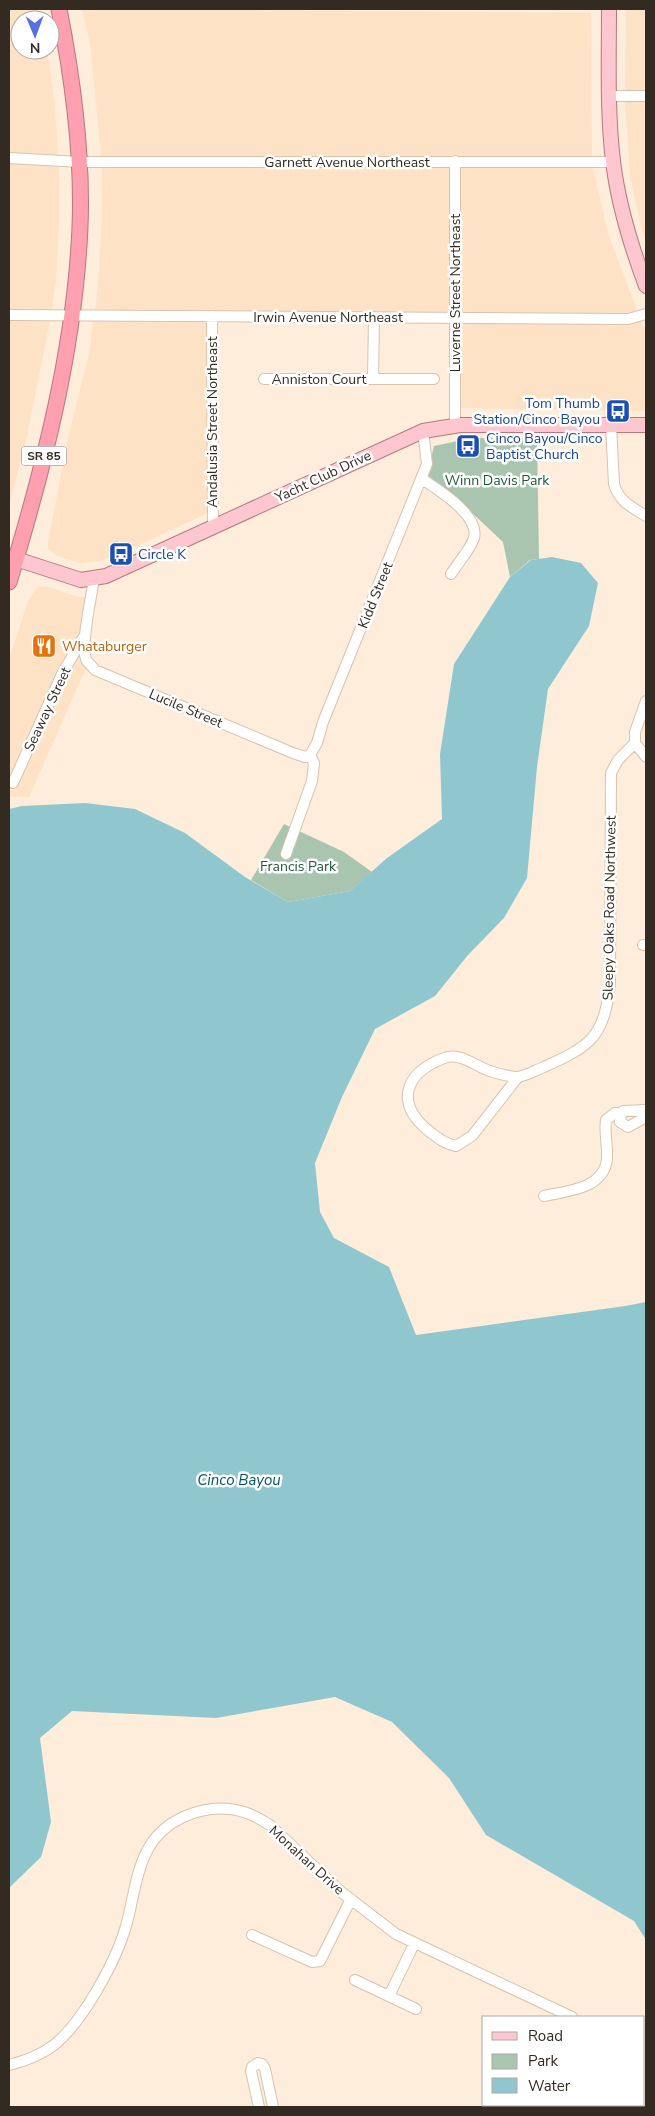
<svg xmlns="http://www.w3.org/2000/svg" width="655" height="2116" viewBox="0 0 655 2116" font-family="'Nunito Sans',sans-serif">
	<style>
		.built { fill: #fde2c5 }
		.green { fill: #a9c5b0 }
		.water { fill: #90c7cf }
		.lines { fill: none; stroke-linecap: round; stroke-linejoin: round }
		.minor-casing { stroke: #d8c3ad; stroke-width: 12 }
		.major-casing { stroke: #b7777e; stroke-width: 16 }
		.highway-casing { stroke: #b7777e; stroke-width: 17 }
		.minor { stroke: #fff; stroke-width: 10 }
		.major { stroke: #fec6cf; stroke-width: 14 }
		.highway { stroke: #fea0af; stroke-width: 15 }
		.labels { text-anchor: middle; stroke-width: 5; stroke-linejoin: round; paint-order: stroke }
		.shield { fill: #fff; stroke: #706b64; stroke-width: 1 }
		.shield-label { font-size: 12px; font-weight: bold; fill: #332b22 }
		.street-label { font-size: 14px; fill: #332b22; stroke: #fff }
		.transit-label { font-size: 14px; fill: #164399; stroke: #fff; text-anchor: start }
		.park-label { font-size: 14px; fill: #205b35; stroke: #fff }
		.food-label { font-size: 14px; fill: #c56008; stroke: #fff; text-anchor: start }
		.water-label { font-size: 15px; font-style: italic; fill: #055760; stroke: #fff }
	</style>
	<rect width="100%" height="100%" fill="#feedda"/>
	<path class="built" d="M9 9H38L40 20H20V50H47L55 105 58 155 9 152Z
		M82 9 591 13 592 157 101 156 90 44Z
		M626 9H646V91L625 90Z
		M625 102H646V243L641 227 630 176Z
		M9 164 59 167V221L56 280 52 310 9 309Z
		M450 167V312L95 310 98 285 102 214V168Z
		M460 167 593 168 608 234 637 310 627 313 460 312Z
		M9 320 50 321 27 436 9 505Z
		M93 321 207 322 208 513 126 551 100 561 80 563 58 556 48 549V542L69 434 89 353Z
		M641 321 646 332V411L460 408V324H628Z
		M38 586 48 587 78 597H86L85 611 80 633 58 671 9 780V659L28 601Z
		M79 653 86 668 29 797H9V787L15 791Z"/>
	<path class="green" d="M472 438H537L539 559 530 560 510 577 503 542 450 492 427 475 434 446Z
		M284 824 344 852 372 872 350 891 288 902 251 880Z"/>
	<path class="water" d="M552 557 581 563 598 583 589 626 548 689 537 767 527 878 504 918 468 955 435 996 375 1029 342 1097 315 1163 320 1212 334 1238 389 1267 416 1335 625 1306 646 1302V1940L634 1921 486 1835 449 1778 392 1722 335 1697 216 1718 72 1711 40 1738 51 1822 41 1857 9 1888V809L22 806 85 803 135 809 185 833 245 877 288 902 350 891 387 858 442 819 440 754 454 664 510 577 531 560Z"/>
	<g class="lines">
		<defs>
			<path id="minor" d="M609 96H646
				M9 158 80 162H613
				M455 161V425
				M9 315 628 319 646 314
				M212 316 213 527
				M264 379H434
				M373 379 374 317
				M611 425 614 484C619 502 632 507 646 516
				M422 479C437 489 480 515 474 538 470 550 458 563 451 574
				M94 578C92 596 79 648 87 661 89 664 93 667 95 670L293 753 305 757 310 755
				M635 743 646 757
				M310 755 317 743 323 722 427 464 423 431
				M13 783 62 674 83 638
				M286 854 312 781 314 763 310 755
				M643 945H646
				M518 1077 472 1136 456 1146C445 1144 438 1138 430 1132 395 1104 403 1074 444 1058 460 1052 475 1066 490 1071 498 1074 508 1076 516 1077 524 1077 536 1070 544 1067 591 1046 604 1037 610 984L611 773 618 760 635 743V732L646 701
				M646 1110 623 1111 621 1114 620 1122 628 1127 646 1117
				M544 1196C567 1191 604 1189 607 1159 608 1146 604 1133 606 1120L615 1113 621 1114
				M252 1935 312 1962 320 1961 351 1899
				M355 1980 416 2009
				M389 1996 414 1944
				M9 2065C25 2061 41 2055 54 2045 83 2022 116 1961 126 1926 133 1902 135 1875 146 1853 163 1817 210 1800 247 1813 255 1816 263 1821 270 1825L340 1891 396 1934 572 2017
				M606 2105 608 2107
				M259 2107 251 2071 252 2067 258 2063 262 2064 265 2069 273 2107"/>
			<path id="major" d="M609 9C609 59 607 110 613 161 618 204 631 246 646 286
				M16 559 81 580 106 576 423 431 460 425H646"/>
			<path id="highway" d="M9 582C44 467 75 347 80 227 83 153 73 80 59 9"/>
		</defs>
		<use href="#minor" class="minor-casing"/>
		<use href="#major" class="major-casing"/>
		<use href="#highway" class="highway-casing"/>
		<use href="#minor" class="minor"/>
		<use href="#major" class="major"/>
		<use href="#highway" class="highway"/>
	</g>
	<defs>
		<symbol id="bus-square" viewBox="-11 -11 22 22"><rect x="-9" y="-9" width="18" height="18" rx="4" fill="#1a4fb4" stroke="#fff"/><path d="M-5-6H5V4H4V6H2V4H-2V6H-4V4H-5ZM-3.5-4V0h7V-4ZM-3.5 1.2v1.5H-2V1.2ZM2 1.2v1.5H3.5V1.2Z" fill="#fff"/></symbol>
		<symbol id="restaurant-square" viewBox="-11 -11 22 22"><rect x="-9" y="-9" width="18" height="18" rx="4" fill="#e8710a" stroke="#fff"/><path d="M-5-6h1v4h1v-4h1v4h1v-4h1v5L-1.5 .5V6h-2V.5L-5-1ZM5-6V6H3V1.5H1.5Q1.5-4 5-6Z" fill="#fff"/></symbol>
	</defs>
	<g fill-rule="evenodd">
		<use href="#bus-square" x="604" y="397" width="28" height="28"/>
		<use href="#bus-square" x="454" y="432" width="28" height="28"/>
		<use href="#bus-square" x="107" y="540" width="28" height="28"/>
		<use href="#restaurant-square" x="30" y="632" width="28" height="28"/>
	</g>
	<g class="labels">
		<rect class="shield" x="21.5" y="446.5" width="45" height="19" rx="4"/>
		<g class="shield-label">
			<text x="44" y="460">SR 85</text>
		</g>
		<g class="street-label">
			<text x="347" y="167">Garnett Avenue Northeast</text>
			<text transform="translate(455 293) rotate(-90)" y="5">Luverne Street Northeast</text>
			<text x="328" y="322">Irwin Avenue Northeast</text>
			<text x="319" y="384">Anniston Court</text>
			<text transform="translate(212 422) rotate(-90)" y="5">Andalusia Street Northeast</text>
			<text transform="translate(323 476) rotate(-25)" y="5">Yacht Club Drive</text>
			<text transform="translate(375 595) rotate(-68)" y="5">Kidd Street</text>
			<text transform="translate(186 708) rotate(23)" y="5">Lucile Street</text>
			<text transform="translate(47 709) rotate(-65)" y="5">Seaway Street</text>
			<text transform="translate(609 908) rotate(-89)" y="5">Sleepy Oaks Road Northwest</text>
			<text transform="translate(307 1860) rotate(42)" y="5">Monahan Drive</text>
		</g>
		<g class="transit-label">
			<text x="600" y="408" text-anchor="end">Tom Thumb<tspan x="600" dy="16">Station/Cinco Bayou</tspan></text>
			<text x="486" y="443">Cinco Bayou/Cinco<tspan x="486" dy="16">Baptist Church</tspan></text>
			<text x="138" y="559">Circle K</text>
		</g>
		<g class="park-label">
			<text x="497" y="485">Winn Davis Park</text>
			<text x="298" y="871">Francis Park</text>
		</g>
		<g class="food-label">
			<text x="62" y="651">Whataburger</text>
		</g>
		<g class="water-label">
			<text x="239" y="1485">Cinco Bayou</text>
		</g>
	</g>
	<rect width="655" height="2116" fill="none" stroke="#332b22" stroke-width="20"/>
	<rect x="482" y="2016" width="162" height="90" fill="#ffffff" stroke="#adaaa7"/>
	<rect x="492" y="2032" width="25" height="8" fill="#fec6cf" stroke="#adaaa7"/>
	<text x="528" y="2041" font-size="15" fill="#332b22">Road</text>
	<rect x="492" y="2054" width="25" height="15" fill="#a9c5b0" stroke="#adaaa7"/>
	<text x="528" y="2066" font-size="15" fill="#332b22">Park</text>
	<rect x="492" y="2078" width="25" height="15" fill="#90c7cf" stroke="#adaaa7"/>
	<text x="528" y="2091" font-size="15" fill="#332b22">Water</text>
	<g transform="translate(35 35) rotate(179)"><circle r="24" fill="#ffffff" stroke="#adaaa7"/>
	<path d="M0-4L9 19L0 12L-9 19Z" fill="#586ee5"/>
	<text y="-8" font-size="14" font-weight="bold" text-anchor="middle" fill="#332b22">N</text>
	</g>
</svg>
